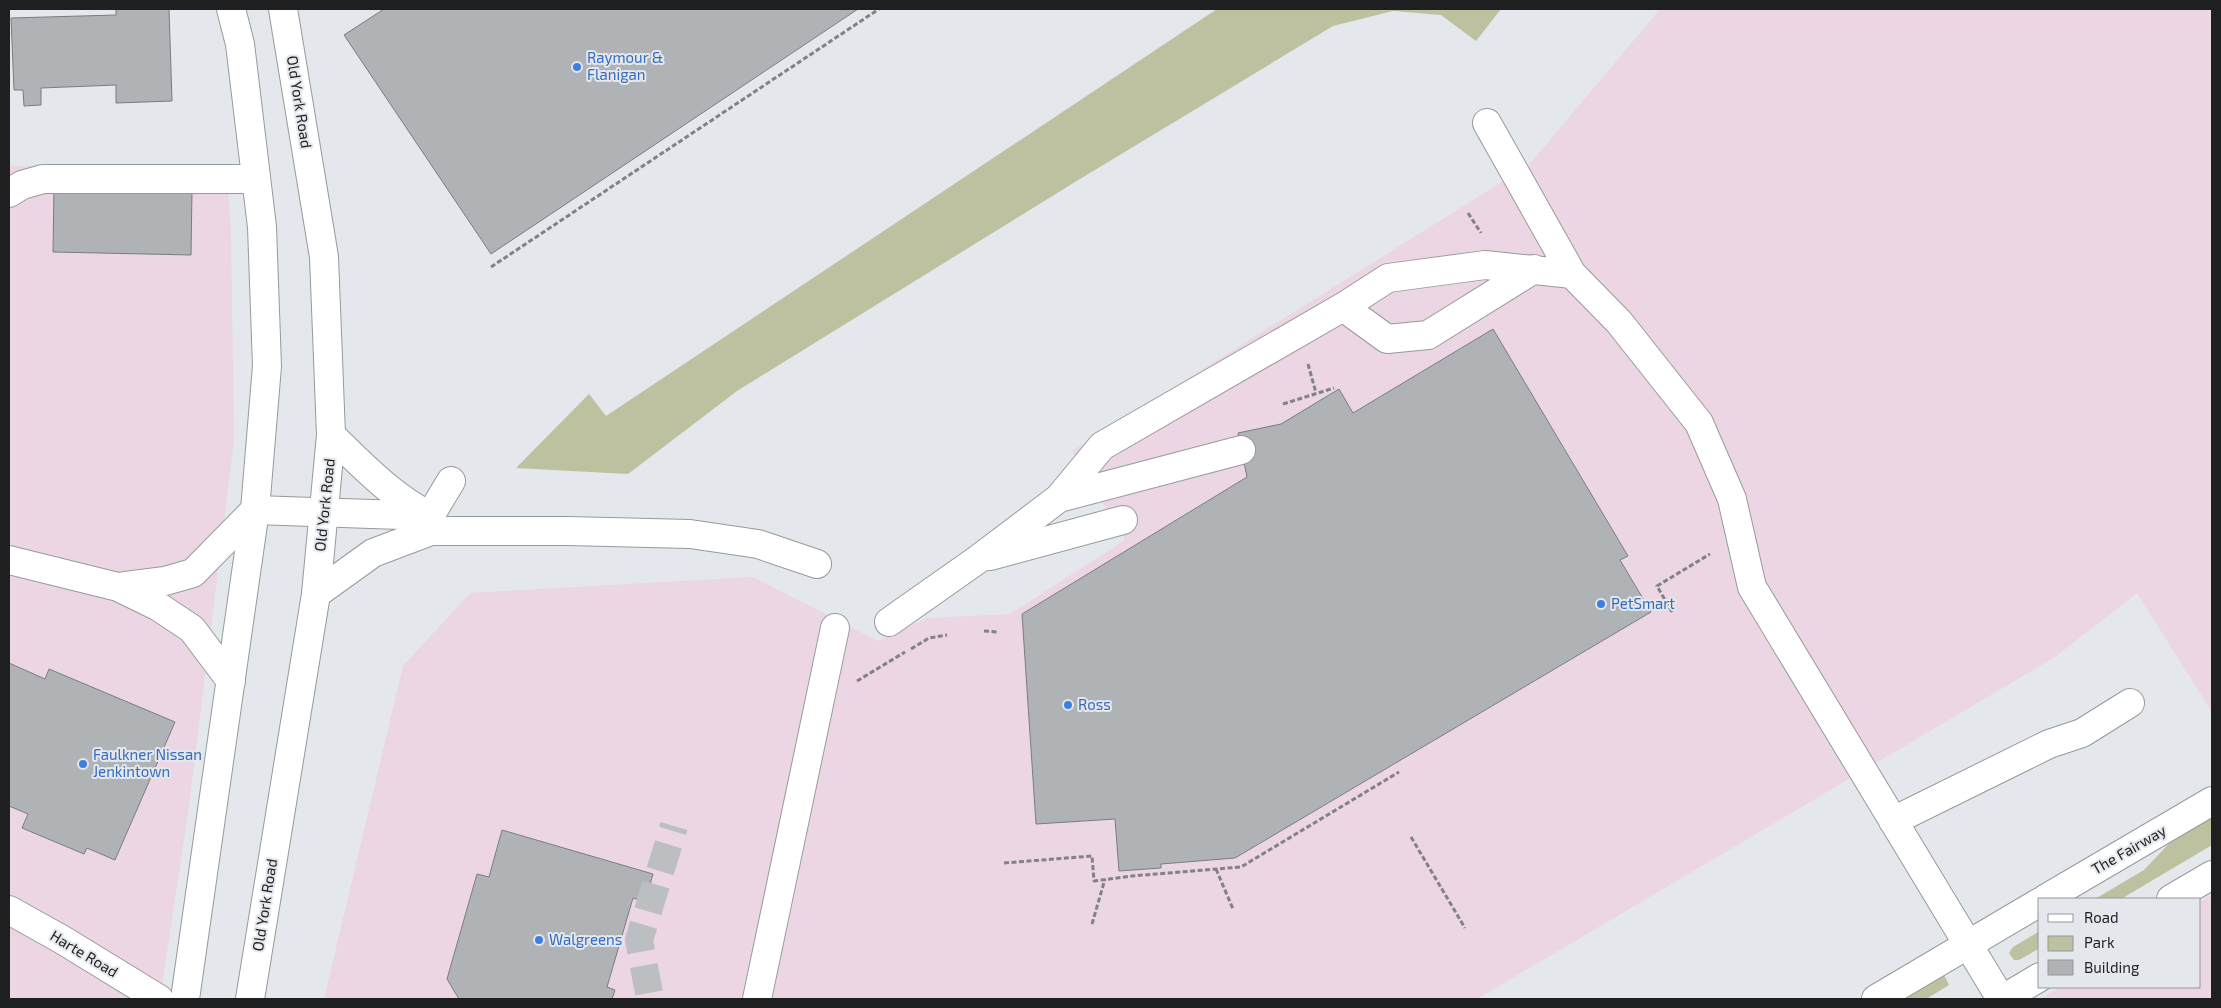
<svg xmlns="http://www.w3.org/2000/svg" width="2221" height="1008" viewBox="0 0 2221 1008" font-family="'Exo 2',sans-serif">
	<style>
		.commercial { fill: #ecd6e3 }
		.green { fill: #bdc1a0 }
		.building { fill: #afb3b6; stroke: #7a7d80 }
		.lines { fill: none; stroke-linecap: round; stroke-linejoin: round }
		.minor-tunnel { stroke: #bcbfc2; stroke-width: 28; stroke-dasharray: 28 14; stroke-linecap: butt }
		.minor-casing { stroke: #979a9d; stroke-width: 30 }
		.major-casing { stroke: #979a9d; stroke-width: 30 }
		.highway-casing { stroke: #979a9d; stroke-width: 30 }
		.path { stroke: #808285; stroke-width: 3; stroke-dasharray: 5 2.5; stroke-linecap: butt }
		.minor { stroke: #fff; stroke-width: 28 }
		.major { stroke: #fff; stroke-width: 28 }
		.highway { stroke: #fff; stroke-width: 28 }
		.shop-dot { fill: #3f7fe0; stroke: #e4e7eb; stroke-width: 2 }
		.labels { text-anchor: middle; stroke-width: 4; stroke-linejoin: round; paint-order: stroke }
		.shop-label { font-size: 15px; fill: #366cbe; stroke: #e4e7eb; text-anchor: start }
		.street-label { font-size: 15px; fill: #1e1f20; stroke: #e4e7eb }
	</style>
	<rect width="100%" height="100%" fill="#e4e7eb"/>
	<path class="commercial" d="M1660 9H2212V712L2137 593 2055 657 1477 999H324L403 666 470 593 753 577 878 641 928 618 1010 614 1125 540 1072 451 1529 165Z
		M226 164 231 231 234 440 189 806 160 999H9V166Z
		M2212 895V999H2040L2061 987H2200V902Z"/>
	<path class="green" d="M1217 9H1501L1476 41 1441 15 1393 11 1333 26 1075 182 737 391 628 474 516 468 589 394 606 416Z
		M2212 813V845L2121 899H2095L2144 870 2179 833Z
		M2040 931V948L2019 960H2014L2009 953 2013 947Z
		M1943 973 1949 985 1926 999H1899Z"/>
	<path class="building" d="M116 9H169L172 101 116 103V85L41 88V105L24 106 23 90H14L11 18 116 15Z
		M384 9H858L491 254 344 35Z
		M54 187 192 190 191 255 53 252Z
		M1493 329 1628 556 1620 560 1651 612 1235 858 1161 864V868L1119 871 1115 819 1036 824 1022 614 1247 477 1238 433 1281 424 1339 389 1353 413Z
		M9 663 45 679 49 669 175 722 115 860 87 848 84 854 22 828 28 814 9 806Z
		M502 830 653 874 645 902 633 898 607 987 615 990 612 999H459L447 979 477 874 489 877Z"/>
	<g class="lines">
		<path class="minor-tunnel" d="M649 993 639 940 674 826"/>
		<defs>
			<path id="minor" d="M1487 123 1572 274 1619 322 1699 423 1732 499 1752 587 2001 999
				M9 193 22 185 43 179H256
				M1343 307 1387 339 1428 335 1534 269
				M331 435C362 465 391 496 430 516
				M1059 498 1241 450
				M431 531 430 516 451 481
				M990 556 1123 520
				M9 560 118 587 159 607 192 629 231 681
				M118 587 165 581 193 573 255 510 430 516
				M316 594 373 553 431 531H568L690 534 758 544 817 564
				M889 622 977 560 1059 498 1102 446 1343 307 1388 278 1485 265 1572 274
				M1893 821 2049 744 2082 733 2130 703
				M9 910 61 939 159 999
				M757 999 835 628"/>
			<path id="major" d="M2045 899 2212 801
				M2171 899 2212 875
				M1876 999 2040 902
				M2003 999 2040 977"/>
			<path id="highway" d="M185 999 255 510 267 366 262 227 240 44 231 9
				M250 999 316 594 331 435 324 257 283 9"/>
		</defs>
		<use href="#minor" class="minor-casing"/>
		<use href="#major" class="major-casing"/>
		<use href="#highway" class="highway-casing"/>
		<path class="path" d="M1468 213 1481 233
			M491 267 879 9
			M1308 364 1316 393
			M1283 404 1334 388
			M1672 612 1657 586 1710 554
			M984 631 998 632
			M911 649 929 638 947 635
			M857 681 905 652
			M1411 837 1465 928
			M1004 863 1092 856 1094 881 1132 876 1241 867 1399 772
			M1216 869 1233 909
			M1092 924 1105 879"/>
		<use href="#minor" class="minor"/>
		<use href="#major" class="major"/>
		<use href="#highway" class="highway"/>
	</g>
	<g class="shop-dot">
		<circle cx="577" cy="67" r="5"/>
		<circle cx="1601" cy="604" r="5"/>
		<circle cx="1068" cy="705" r="5"/>
		<circle cx="83" cy="764" r="5"/>
		<circle cx="539" cy="940" r="5"/>
	</g>
	<g class="labels">
		<g class="shop-label">
			<text x="587" y="63">Raymour &amp;<tspan x="587" dy="17">Flanigan</tspan></text>
			<text x="1611" y="609">PetSmart</text>
			<text x="1078" y="710">Ross</text>
			<text x="93" y="760">Faulkner Nissan<tspan x="93" dy="17">Jenkintown</tspan></text>
			<text x="549" y="945">Walgreens</text>
		</g>
		<g class="street-label">
			<text transform="translate(299 102) rotate(81)" y="5">Old York Road</text>
			<text transform="translate(325 505) rotate(-84)" y="5">Old York Road</text>
			<text transform="translate(2129 850) rotate(-30)" y="5">The Fairway</text>
			<text transform="translate(265 905) rotate(-81)" y="5">Old York Road</text>
			<text transform="translate(84 954) rotate(31)" y="5">Harte Road</text>
		</g>
	</g>
	<rect width="2221" height="1008" fill="none" stroke="#1e1f20" stroke-width="20"/>
	<rect x="2038" y="898" width="162" height="90" fill="#e4e7eb" stroke="#95979a"/>
	<rect x="2048" y="914" width="25" height="8" fill="#ffffff" stroke="#95979a"/>
	<text x="2084" y="923" font-size="15" fill="#1e1f20">Road</text>
	<rect x="2048" y="936" width="25" height="15" fill="#bdc1a0" stroke="#95979a"/>
	<text x="2084" y="948" font-size="15" fill="#1e1f20">Park</text>
	<rect x="2048" y="960" width="25" height="15" fill="#afb3b6" stroke="#95979a"/>
	<text x="2084" y="973" font-size="15" fill="#1e1f20">Building</text>
</svg>
